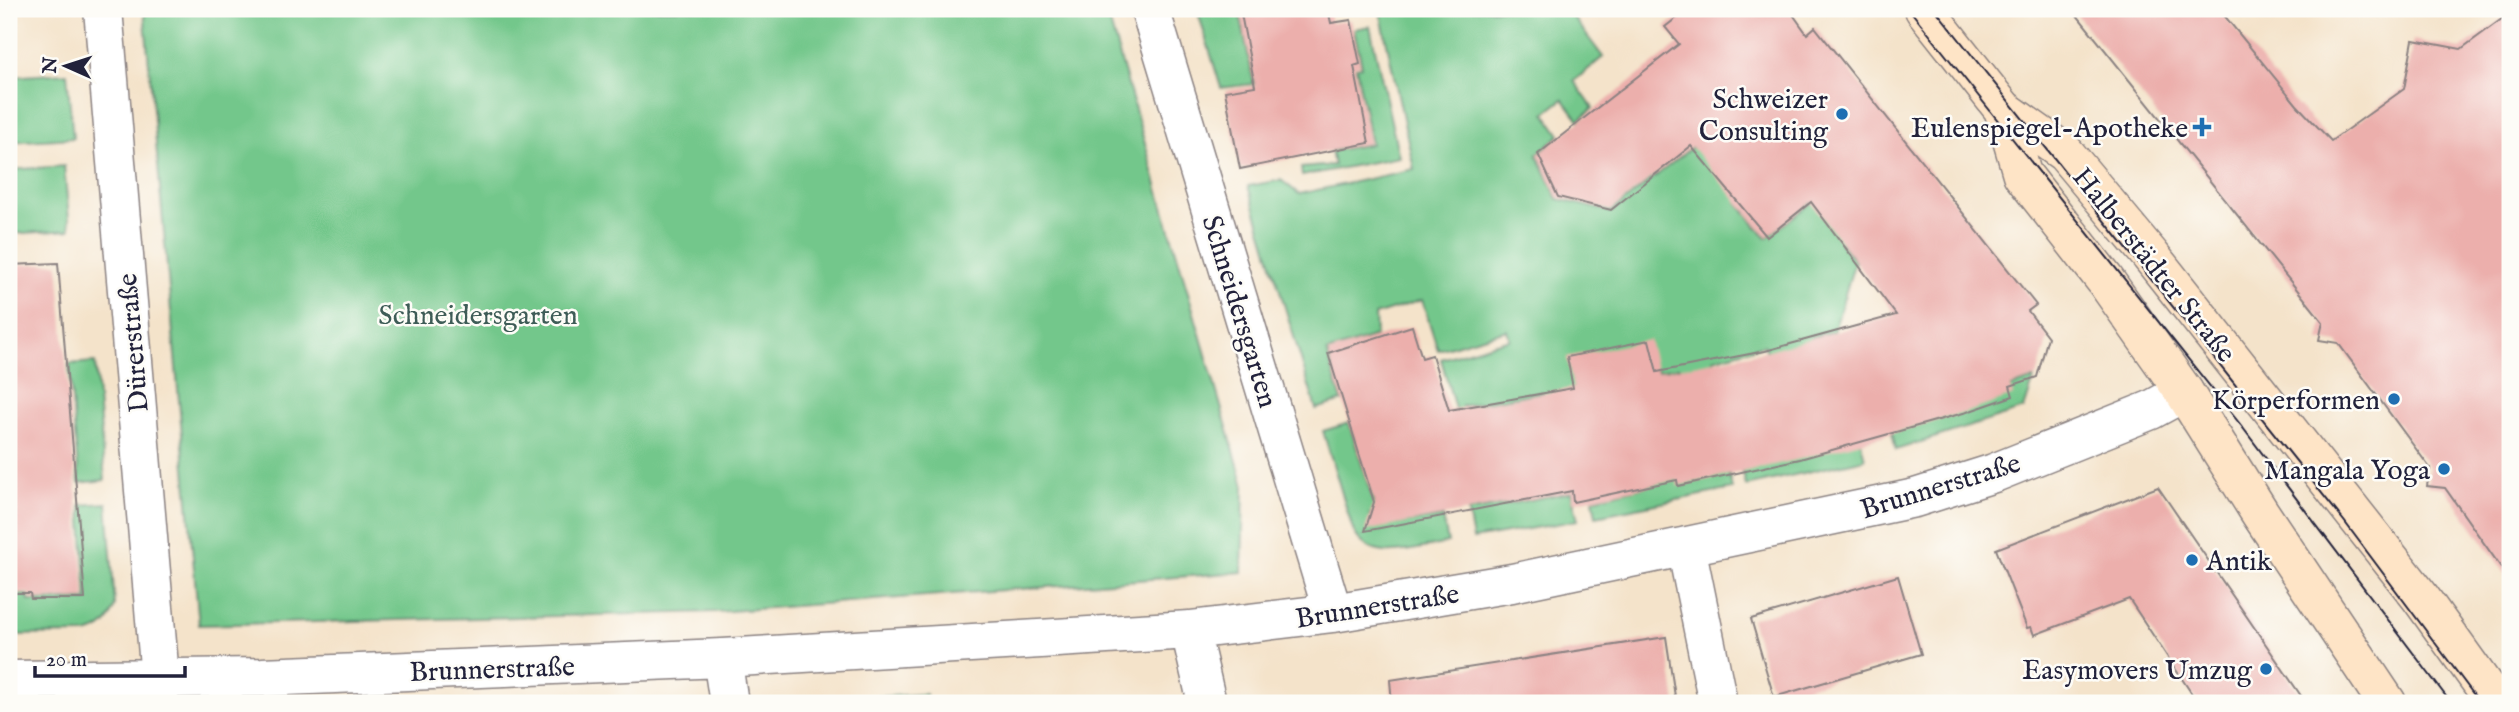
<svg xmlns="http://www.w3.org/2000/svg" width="2519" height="712" viewBox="0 0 2519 712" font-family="'IM FELL English',serif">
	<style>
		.green { fill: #73c78b; stroke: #4a7463; stroke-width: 2 }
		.building { fill: #ecafac }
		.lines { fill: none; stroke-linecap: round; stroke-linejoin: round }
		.minor-casing { stroke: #8b8282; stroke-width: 41 }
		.secondary-casing { stroke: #8b8282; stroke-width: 41 }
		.minor { stroke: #fff; stroke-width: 38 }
		.secondary { stroke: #fee4c6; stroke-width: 38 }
		.tram { stroke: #22223b; stroke-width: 2 }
		.poi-dot { fill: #1f6fb2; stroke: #fdfcf7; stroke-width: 2.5 }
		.labels { text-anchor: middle; stroke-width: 5; stroke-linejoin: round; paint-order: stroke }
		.poi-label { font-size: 28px; fill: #22223b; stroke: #fdfcf7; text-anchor: end }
		.street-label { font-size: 28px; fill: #22223b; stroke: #fdfcf7 }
		.park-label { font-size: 28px; fill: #3e5c57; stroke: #fdfcf7 }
	</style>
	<rect width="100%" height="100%" fill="#fdfcf7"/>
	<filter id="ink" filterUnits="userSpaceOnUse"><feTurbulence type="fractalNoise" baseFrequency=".0143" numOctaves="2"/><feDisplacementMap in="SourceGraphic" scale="14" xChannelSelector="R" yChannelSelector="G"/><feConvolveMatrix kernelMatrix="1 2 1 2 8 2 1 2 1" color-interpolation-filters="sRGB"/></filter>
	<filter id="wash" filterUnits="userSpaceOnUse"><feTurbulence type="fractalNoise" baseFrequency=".00686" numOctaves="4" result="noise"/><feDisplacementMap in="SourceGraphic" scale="28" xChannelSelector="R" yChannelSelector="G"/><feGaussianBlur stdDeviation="1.57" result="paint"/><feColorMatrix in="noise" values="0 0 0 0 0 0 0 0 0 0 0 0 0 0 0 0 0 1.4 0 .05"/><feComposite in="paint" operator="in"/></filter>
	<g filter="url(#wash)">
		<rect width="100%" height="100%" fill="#f4e3ca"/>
		<path class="green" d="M144 9H1106L1244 486 1242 572 717 612 199 625Z
			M1197 9H1239L1254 84 1221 88Z
			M1375 9H1567L1603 57 1574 81 1593 108 1579 120 1563 99 1545 113 1560 135 1537 154 1558 199 1611 212 1732 115 1774 172 1737 202 1766 238 1816 199 1847 239 1841 244 1855 261 1834 331 1811 337 1813 344 1767 357 1764 345 1713 359 1715 367 1680 375 1679 367 1658 371 1657 369 1544 402 1542 392 1462 406 1464 415 1457 416 1441 359 1510 339 1507 330 1438 350 1422 300 1375 315 1376 336 1327 352 1342 401 1316 409 1248 186 1281 180 1299 194 1414 169 1380 11Z
			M1370 26 1399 157 1302 176 1301 168 1334 165 1331 151 1371 144 1356 67 1362 66 1354 29Z
			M67 73 73 138 9 142V77Z
			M64 166 70 230 9 234V170Z
			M95 362 105 480 79 483 69 364Z
			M2034 379 2024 409 1896 450 1890 425 1945 411Z
			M1349 423 1376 510 1369 515 1375 527 1443 517 1448 543C1415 548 1371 567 1353 530L1323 431Z
			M1859 434 1865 459 1746 486 1741 463Z
			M1727 466 1732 489 1596 516 1593 499Z
			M1571 492 1578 520 1473 539 1468 512Z
			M107 503 115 605C111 621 103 630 86 634L9 635V595H28L29 601 87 600 81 505Z
			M926 694 927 703H781L790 702Z"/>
		<g id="blocks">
			<path class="building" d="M1240 9H1328L1331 23 1351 20 1360 64 1354 66 1369 143 1240 169 1225 91 1255 86Z
				M1688 9H1789L1807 34 1815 27 2036 305 2028 311 2048 337 2037 377 2010 386 2013 396 1967 412 1800 459 1678 486 1677 480 1573 502 1572 491 1365 531 1374 502 1328 353 1412 326 1422 358 1432 355 1449 410 1573 388 1567 357 1649 340 1657 372 1765 351 1896 315 1811 202 1767 237 1691 146 1611 210 1558 197 1538 154 1679 44 1665 27Z
				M2072 9H2219L2297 105 2331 141 2404 89 2413 40 2461 49 2510 13V580L2445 488 2427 486 2430 468 2338 343 2319 340 2323 322Z
				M58 263 85 599H31L30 593H9V265Z
				M2158 487 2184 525 2306 703H2198L2129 599 2034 635 2031 627 2027 628 1996 549Z
				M1898 576 1921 654 1774 697 1751 619Z
				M1666 637 1676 703H1392L1390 680Z"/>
		</g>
	</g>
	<g filter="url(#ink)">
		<use href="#blocks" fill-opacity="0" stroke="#8b8282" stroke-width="2"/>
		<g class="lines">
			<defs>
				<path id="minor" d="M103 9 160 678
					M1150 9 1333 613
					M1686 546 1718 703
					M1190 630 1207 703
					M722 658 729 703
					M9 680 262 677 722 658 1190 630 1333 613 1512 583 1915 498 1994 473 2151 410 2184 392"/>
				<path id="secondary" d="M1924 9 2003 109 2065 153 2150 255 2420 597 2496 703
					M2003 109 2022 174 2105 280 2184 392 2260 513 2387 703"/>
			</defs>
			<use href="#minor" class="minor-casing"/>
			<use href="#secondary" class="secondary-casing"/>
			<use href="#minor" class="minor"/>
			<use href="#secondary" class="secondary"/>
			<path class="tram" d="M1909 9 2240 424 2451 703
				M1935 9 2344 521 2480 703"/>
		</g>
	</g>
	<g class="poi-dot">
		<circle cx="1842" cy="114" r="7"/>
		<path d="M2198.5 116.5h7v7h7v7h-7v7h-7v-7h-7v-7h7z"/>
		<circle cx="2394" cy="399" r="7"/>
		<circle cx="2444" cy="469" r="7"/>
		<circle cx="2192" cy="560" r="7"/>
		<circle cx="2266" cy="669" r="7"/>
	</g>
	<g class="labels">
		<g class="poi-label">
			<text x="1828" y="108">Schweizer<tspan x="1828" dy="32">Consulting</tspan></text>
			<text x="2188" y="137">Eulenspiegel-Apotheke</text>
			<text x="2380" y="409">Körperformen</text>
			<text x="2430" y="479">Mangala Yoga</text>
			<text x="2206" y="570" text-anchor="start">Antik</text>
			<text x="2252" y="679">Easymovers Umzug</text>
		</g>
		<g class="street-label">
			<text transform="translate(2155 264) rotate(51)" y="10">Halberstädter Straße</text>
			<text transform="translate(1241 311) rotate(73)" y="10">Schneidersgarten</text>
			<text transform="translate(132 343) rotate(-95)" y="10">Dürerstraße</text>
			<text transform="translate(1940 485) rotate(-17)" y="10">Brunnerstraße</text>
			<text transform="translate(1377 605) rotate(-9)" y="10">Brunnerstraße</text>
			<text transform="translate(492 668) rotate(-2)" y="10">Brunnerstraße</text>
		</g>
		<g class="park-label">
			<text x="478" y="324">Schneidersgarten</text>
		</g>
	</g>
	<rect width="2519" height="712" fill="none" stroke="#fdfcf7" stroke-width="35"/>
	<g transform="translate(66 66) rotate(273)" stroke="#fdfcf7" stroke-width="5" paint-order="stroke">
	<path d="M0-5L12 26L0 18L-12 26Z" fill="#22223b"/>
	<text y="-10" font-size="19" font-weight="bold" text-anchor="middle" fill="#22223b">N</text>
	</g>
	<path d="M35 666v10h150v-10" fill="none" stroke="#22223b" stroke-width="3.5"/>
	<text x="46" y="666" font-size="21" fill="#22223b" stroke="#fdfcf7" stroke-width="5" paint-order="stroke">20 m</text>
</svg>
